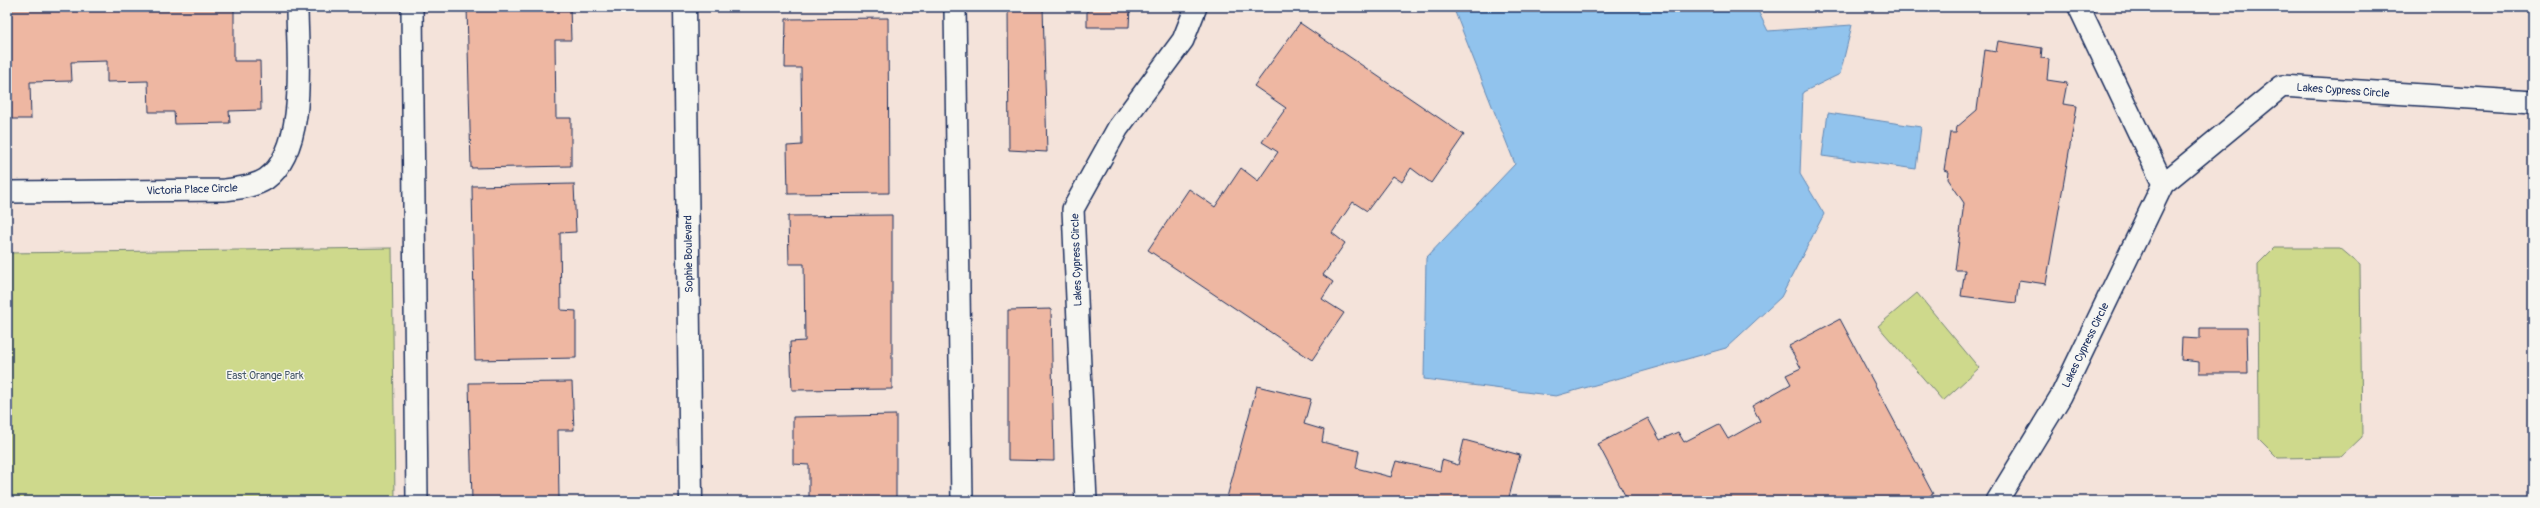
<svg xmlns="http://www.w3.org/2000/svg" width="2540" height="508" viewBox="0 0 2540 508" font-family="Pangolin,sans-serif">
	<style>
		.green { fill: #ced98c; stroke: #748475 }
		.water { fill: #91c3ed; stroke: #6288b4 }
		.building { fill: #eeb7a2; stroke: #1b2f5e }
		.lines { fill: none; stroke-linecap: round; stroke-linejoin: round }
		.lane-casing { stroke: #1b2f5e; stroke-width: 24 }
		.street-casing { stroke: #1b2f5e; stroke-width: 25 }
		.lane { stroke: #f6f6f2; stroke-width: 21 }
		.street { stroke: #f6f6f2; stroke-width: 22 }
		.labels { text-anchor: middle; stroke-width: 3; stroke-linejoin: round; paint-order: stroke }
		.street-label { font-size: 11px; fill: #1b2f5e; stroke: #f6f6f2 }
		.park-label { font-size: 11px; fill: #485a6a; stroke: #f6f6f2 }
	</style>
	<rect width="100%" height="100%" fill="#f4e3da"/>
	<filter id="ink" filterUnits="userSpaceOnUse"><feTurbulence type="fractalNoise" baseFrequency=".025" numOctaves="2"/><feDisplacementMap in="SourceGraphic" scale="8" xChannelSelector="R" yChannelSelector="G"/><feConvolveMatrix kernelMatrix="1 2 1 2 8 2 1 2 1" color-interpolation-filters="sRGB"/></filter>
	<g filter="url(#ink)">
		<path class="green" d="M392 248 395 501H7V253Z
			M2274 248H2340L2360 265 2362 437 2341 457 2278 458 2259 439 2258 264Z
			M1917 293 1979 368 1943 401 1878 326Z"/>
		<path class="water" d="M1453 7H1756L1768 31 1852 25 1840 74 1803 92 1800 174 1824 214 1781 297 1726 348 1556 396 1424 379 1426 258 1515 164Z
			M1828 113 1921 127 1916 169 1822 156Z"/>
		<path class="building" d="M7 7H234V61H260L261 110 229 111 230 123 175 124 174 112H149L148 81 107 82V61L71 62 72 81 30 82 31 119H7Z
			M467 7H570L571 40H555L556 118H571V166L471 168Z
			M1008 7H1043L1047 152 1009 150Z
			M1087 7H1130L1129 27H1087Z
			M888 18 889 193 788 194 787 146 802 145 801 68H785L786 19Z
			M1300 23 1464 135 1431 183 1411 168 1402 182 1393 176 1367 211 1353 202 1332 233 1345 243 1323 275 1333 282 1322 299 1344 313 1312 360 1148 250 1189 189 1215 207 1241 168 1258 181 1278 152 1262 142 1286 108 1254 86Z
			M1998 41 2042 48 2041 58 2049 59 2047 80 2067 83 2063 104 2077 106 2046 284 2019 280 2016 303 1961 296 1965 270H1955L1964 203 1948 179 1949 172 1944 170 1950 133H1956L1957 127 1977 110 1985 50 1996 52Z
			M574 184 576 232 560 233 561 310 576 311V358L475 360 472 186Z
			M892 215V389L792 390 790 342 805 341 804 264H789L788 216Z
			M1051 309 1054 461 1008 460V310Z
			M1840 319 1933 494 1920 501H1848L1847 499 1843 501H1628L1598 444 1648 418 1660 440 1678 432 1684 442 1719 424 1728 439 1760 421 1752 406 1791 384 1786 375 1801 368 1789 346Z
			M2200 328H2247L2248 373H2199V362L2181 360 2182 338 2200 339Z
			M572 382 574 430H558L559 501H472L469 383Z
			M1257 386 1311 399 1304 424 1324 430 1322 442 1359 451 1356 468 1391 477 1396 461 1440 471 1442 460 1458 465 1464 440 1520 455 1508 501H1226Z
			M896 415V501H809V465L793 464V417Z"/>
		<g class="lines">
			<defs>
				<path id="lane" d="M412 7 417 501
					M955 7 962 501
					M2079 7 2163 184
					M7 192 225 190C238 188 254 187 266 179 309 148 297 54 297 7
					M1086 501 1073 209 1118 128 1183 40 1196 7
					M1997 501 2061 396 2163 184 2282 86 2533 102"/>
				<path id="street" d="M685 7 691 501"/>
			</defs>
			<use href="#lane" class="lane-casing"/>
			<use href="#street" class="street-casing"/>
			<use href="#lane" class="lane"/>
			<use href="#street" class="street"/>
		</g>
	</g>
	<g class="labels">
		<g class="street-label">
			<text transform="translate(2343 90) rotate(4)" y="4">Lakes Cypress Circle</text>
			<text transform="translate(192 189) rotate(-2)" y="4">Victoria Place Circle</text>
			<text transform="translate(688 254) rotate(-91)" y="4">Sophie Boulevard</text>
			<text transform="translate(1076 260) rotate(-92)" y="4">Lakes Cypress Circle</text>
			<text transform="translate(2085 345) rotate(-64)" y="4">Lakes Cypress Circle</text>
		</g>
		<g class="park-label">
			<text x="265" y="379">East Orange Park</text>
		</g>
	</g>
	<rect width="2540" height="508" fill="none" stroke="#f6f6f2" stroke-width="24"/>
	<rect x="12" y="12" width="2516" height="484" fill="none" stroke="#1b2f5e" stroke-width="1.5" filter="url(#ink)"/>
</svg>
